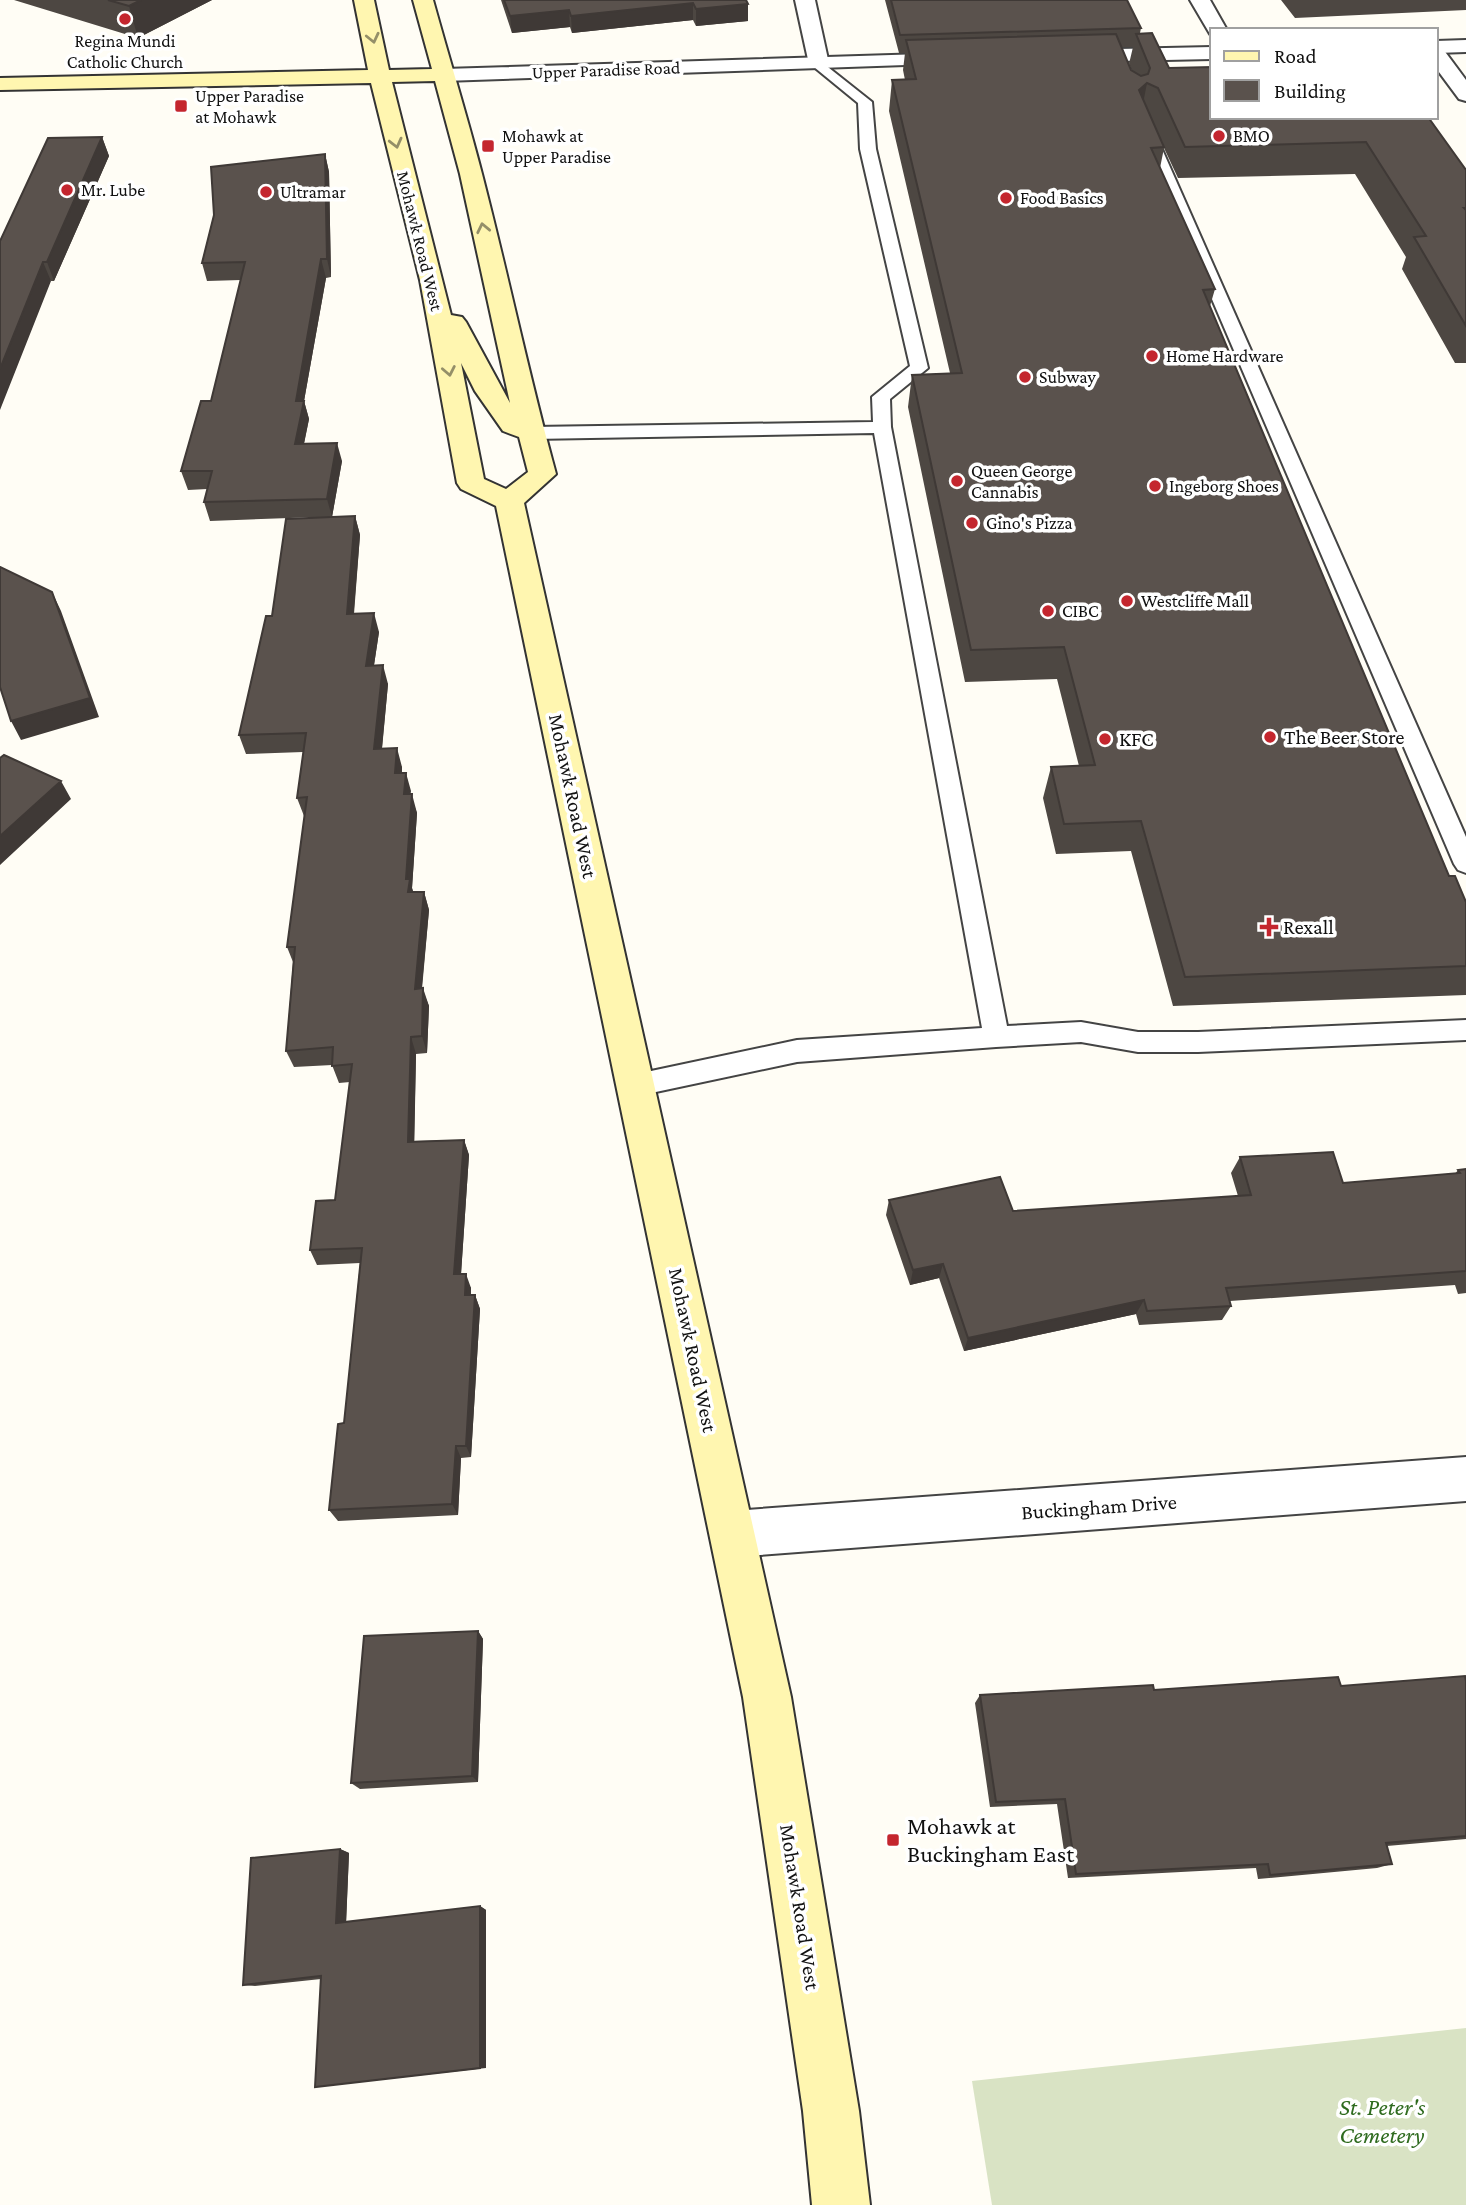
<svg xmlns="http://www.w3.org/2000/svg" width="1466" height="2205" viewBox="0 0 1466 2205" font-family="'Crimson Pro',serif">
	<style>
		.cemetery { fill: #d9e3c4 }
		.lines { fill: none; stroke-linecap: round; stroke-linejoin: round }
		.service-casing { stroke: #444; stroke-width: 4 }
		.minor-casing { stroke: #444; stroke-width: 4 }
		.tertiary-casing { stroke: #444; stroke-width: 4 }
		.secondary-casing { stroke: #333; stroke-width: 4 }
		.service { fill: #fff; fill-rule: evenodd }
		.minor { fill: #fff; fill-rule: evenodd }
		.tertiary { fill: #fff; fill-rule: evenodd }
		.secondary { fill: #fff6b0; fill-rule: evenodd }
		.wall { fill: #4d4742; fill-rule: evenodd }
		.shaded-wall { fill: #3f3936 }
		.building { fill: #5a524d; stroke: #3f3936; stroke-width: 2 }
		.oneway { stroke: #948f68 }
		.poi-dot { fill: #c4262e; stroke: #fff; stroke-width: 2.5 }
		.labels { text-anchor: middle; stroke-width: 7; stroke-linejoin: round; paint-order: stroke }
		.far-poi-label { font-size: 18px; fill: #111; stroke: #fff; text-anchor: start }
		.far-street-label { font-size: 18px; fill: #111; stroke: #fff }
		.poi-label { font-size: 21px; fill: #111; stroke: #fff; text-anchor: start }
		.street-label { font-size: 21px; fill: #111; stroke: #fff }
		.near-poi-label { font-size: 24px; fill: #111; stroke: #fff; text-anchor: start }
		.near-park-label { font-size: 24px; font-style: italic; fill: #2f6b1f; stroke: #fff }
	</style>
	<rect width="100%" height="100%" fill="#fffdf5"/>
	<path class="cemetery" d="M1466 2028V2205H992L972 2081Z"/>
	<g class="lines">
		<defs>
			<path id="service" d="M819 60 872 102 876 149 928 368 890 399 891 427 1007 1026 1081 1022 1138 1032H1198L1466 1020V1040L1198 1052H1138L1081 1042 996 1047 797 1062 637 1096 628 1093 624 1085 628 1077 637 1074 797 1040 982 1028 874 433 533 439 524 433 533 427 873 422 872 397 910 366 860 149 858 103 814 67 812 64Z
				M1147 127 1154 131 1466 837V873L1458 870 1454 864 1140 131Z"/>
			<path id="minor" d="M795 0H815L829 64 826 68H812L809 64Z
				M1190 0H1210L1227 30H1212L1210 34Z
				M1436 47 1443 49 1466 80V101L1459 99 1436 68Z
				M1466 1457V1501L733 1557 717 1550 710 1534 717 1518 733 1511Z"/>
			<path id="tertiary" d="M1466 40V52L1436 53V41Z
				M1212 47V59L1072 62 1062 56 1072 50Z
				M956 53 966 59 963 63 444 81 434 75 444 69Z"/>
			<path id="secondary" d="M354 0H374L389 70 432 69 413 0H433C449 58 467 116 482 174 508 274 529 376 556 474L524 503 791 1697 859 2111 870 2205H812L803 2111 743 1697 496 506 461 489 457 483 420 280 371 83 0 90V78L368 70ZM435 81 460 174 510 403 466 322 462 317 451 315 392 82ZM461 363 475 391 503 431 519 437 528 472 506 489 484 479Z"/>
		</defs>
		<use href="#service" class="service-casing"/>
		<use href="#minor" class="minor-casing"/>
		<use href="#tertiary" class="tertiary-casing"/>
		<use href="#secondary" class="secondary-casing"/>
		<use href="#service" class="service"/>
		<use href="#minor" class="minor"/>
		<use href="#tertiary" class="tertiary"/>
		<use href="#secondary" class="secondary"/>
	</g>
	<path class="wall" d="M14 0H212L138 38Z
		M501 0H746L748 4V21L696 26 693 20 572 33 570 27 512 33Z
		M885 0H1127L1141 28 1140 33 1169 68 1428 117 1466 170V363H1455L1402 269 1406 257 1355 174 1178 178 1164 148 1160 168 1215 289 1210 306 1449 876 1466 902V995L1173 1006 1131 851 1056 854 1043 798 1051 767 1079 766 1057 679 965 682 908 407 912 375 950 373 889 111 892 80H905L903 70 905 53H899ZM1121 47H1133L1129 64 1132 71 1131 70Z
		M1281 0H1466V10L1295 18Z
		M102 137 109 156 54 281H51L0 241Z
		M325 154 329 172 331 277 326 278 304 401 309 419 304 444 342 461 332 517 355 516 360 535 354 614 379 632 374 665 388 684 382 749 402 767V773H406L410 794 417 813 412 888 413 892H424L429 910 422 989 429 1006 427 1053 416 1054 414 1141 464 1140 469 1155 461 1274 471 1288V1295H475L480 1309 471 1457 461 1458 458 1515 338 1521 329 1510 344 1423 360 1263 317 1265 310 1250 335 1200 350 1082 339 1083 332 1065 294 1067 286 1051 293 962 287 947 305 816H304L297 798 303 752 246 754 239 735 272 616 318 517 210 521 204 502 207 489 188 490 181 471 211 401 241 280 207 281 202 263Z
		M1240 1157 1343 1183 1455 1174 1458 1170 1466 1169V1293L1458 1294 1455 1285 1230 1301 1231 1306 1222 1320 1139 1325 1136 1314 964 1351 939 1278 910 1285 886 1215 889 1200 1013 1211 1238 1196 1231 1173Z
		M478 1631 483 1639 478 1782 360 1789 351 1783Z
		M1466 1681V1839L1387 1846 1392 1864 1377 1868 1258 1879 1256 1868 1068 1878 1057 1804 990 1807 975 1703 980 1695 1341 1686Z
		M340 1849 349 1853 346 1922 480 1906 486 1910V2068L315 2087 321 1979 255 1986 243 1985Z"/>
	<path class="shaded-wall" d="M141 0H212L138 38 129 6Z
		M693 3V20L572 33 571 16Z
		M748 4V21L696 26V9Z
		M569 10 570 27 512 33 510 16Z
		M1147 83 1141 114 1139 90Z
		M102 137 109 156 54 281 47 262Z
		M325 154 329 172 331 277 327 259Z
		M321 259 326 278 304 401 309 419 300 462 295 444 296 401Z
		M43 262 51 281 0 410V369Z
		M337 443 342 461 332 517 327 499Z
		M355 516 360 535 352 633 347 614Z
		M52 592 61 611 99 717 21 740 11 721Z
		M374 613 379 632 371 685 366 666Z
		M383 665 388 684 380 768 374 749Z
		M397 748 402 767 400 792 395 773Z
		M406 773 411 791 408 813 404 794Z
		M61 781 71 799 0 865V836Z
		M412 794 417 813 412 888 415 897 408 892 406 879Z
		M424 892 429 910 420 1006 415 989Z
		M423 988 429 1006 427 1053 422 1036Z
		M411 1037 416 1054 414 1158 408 1142Z
		M464 1140 469 1155 460 1289 454 1274Z
		M943 1264 939 1278 910 1285 913 1270Z
		M466 1274 471 1288 470 1309 465 1295Z
		M475 1295 480 1309 471 1457 466 1446Z
		M1144 1300 1136 1314 964 1351 968 1338Z
		M456 1446 461 1458 458 1515 452 1504Z
		M478 1631 483 1639 478 1782 472 1776Z
		M340 1849 349 1853 346 1925 336 1923Z
		M480 1906 486 1910V2068H480Z"/>
	<path class="building" d="M108 0H141L129 6Z
		M504 0H746L748 4 696 9 693 3 571 16 569 10 510 16Z
		M891 0H1127L1141 28 900 35Z
		M1152 33 1169 68 1212 67V117H1428L1466 170V208H1464L1466 210V326L1414 237 1426 236 1366 142 1185 147 1158 88 1147 83 1139 90 1164 147 1151 148 1215 289 1203 290 1449 876H1455L1466 902V966L1185 977 1141 821 1064 824 1051 767 1095 765 1064 647 971 650 912 375 962 373 892 80 916 79 906 40 1116 34 1131 70 1141 76 1148 74 1150 68 1136 34Z
		M102 137 47 262H43L0 369V241L48 138Z
		M325 154 327 259H321L296 401H304L295 444 337 443 327 499 204 502 212 471H181L201 401H211L245 262 202 263 214 215 211 167Z
		M355 516 347 614 374 613 366 666 383 665 374 749 397 748 395 773H406L404 794H412L406 879H410L408 892H424L415 989 423 988 422 1036 411 1037 408 1142 464 1140 454 1274H466L465 1295H475L466 1446H456L452 1504 329 1510 338 1424 344 1423 362 1248 310 1250 316 1201 335 1200 352 1064 332 1066 333 1047 286 1051 295 947H287L307 797 297 798 306 733 239 735 266 616H272L286 519Z
		M0 567 52 592 90 698 11 721 0 687Z
		M4 755 61 781 0 836V758Z
		M1333 1152 1343 1183 1460 1173 1458 1170 1466 1169V1271L1226 1288 1231 1306 1147 1311 1144 1300 968 1338 943 1264 913 1270 889 1200 1000 1177 1013 1211 1251 1195 1240 1157Z
		M478 1631 472 1776 351 1783 364 1636Z
		M1465 1676 1466 1681V1836L1386 1843 1392 1864 1270 1875 1268 1864 1076 1874 1065 1799 996 1802 980 1695 1153 1685 1154 1690 1338 1677 1341 1686Z
		M340 1849 336 1923 480 1906V2068L315 2087 321 1976 243 1985 251 1858Z"/>
	<defs><path id="oneway-chevron" d="M-2-3.5L2.5 0L-2 3.5" fill="none" stroke-width="1.6" stroke-linecap="round" stroke-linejoin="round" transform="scale(1.75)"/></defs>
	<g class="oneway">
		<use href="#oneway-chevron" transform="translate(373 38) rotate(77)"/>
		<use href="#oneway-chevron" transform="translate(396 143) rotate(76)"/>
		<use href="#oneway-chevron" transform="translate(483 228) rotate(-102)"/>
		<use href="#oneway-chevron" transform="translate(449 371) rotate(79)"/>
	</g>
	<g class="poi-dot">
		<circle cx="125" cy="19" r="7"/>
		<rect x="174" y="99" width="14" height="14" rx="3.5"/>
		<circle cx="1219" cy="136" r="7"/>
		<rect x="481" y="139" width="14" height="14" rx="3.5"/>
		<circle cx="67" cy="190" r="7"/>
		<circle cx="266" cy="192" r="7"/>
		<circle cx="1006" cy="198" r="7"/>
		<circle cx="1152" cy="356" r="7"/>
		<circle cx="1025" cy="377" r="7"/>
		<circle cx="957" cy="481" r="7"/>
		<circle cx="1155" cy="486" r="7"/>
		<circle cx="972" cy="523" r="7"/>
		<circle cx="1127" cy="601" r="7"/>
		<circle cx="1048" cy="611" r="7"/>
		<circle cx="1270" cy="737" r="7"/>
		<circle cx="1105" cy="739" r="7"/>
		<path d="M1265.5 916.5h7v7h7v7h-7v7h-7v-7h-7v-7h7z"/>
		<rect x="886" y="1833" width="14" height="14" rx="3.5"/>
	</g>
	<g class="labels">
		<g class="far-poi-label">
			<text x="125" y="47" text-anchor="middle">Regina Mundi<tspan x="125" dy="21">Catholic Church</tspan></text>
			<text x="195" y="102">Upper Paradise<tspan x="195" dy="21">at Mohawk</tspan></text>
			<text x="502" y="142">Mohawk at<tspan x="502" dy="21">Upper Paradise</tspan></text>
			<text x="1233" y="142">BMO</text>
			<text x="81" y="196">Mr. Lube</text>
			<text x="280" y="198">Ultramar</text>
			<text x="1020" y="204">Food Basics</text>
			<text x="1166" y="362">Home Hardware</text>
			<text x="1039" y="383">Subway</text>
			<text x="971" y="477">Queen George<tspan x="971" dy="21">Cannabis</tspan></text>
			<text x="1169" y="492">Ingeborg Shoes</text>
			<text x="986" y="529">Gino's Pizza</text>
			<text x="1141" y="607">Westcliffe Mall</text>
			<text x="1062" y="617">CIBC</text>
		</g>
		<g class="far-street-label">
			<text transform="translate(606 70) rotate(-2)" y="6">Upper Paradise Road</text>
			<text transform="translate(420 241) rotate(76)" y="6">Mohawk Road West</text>
		</g>
		<g class="poi-label">
			<text x="1284" y="744">The Beer Store</text>
			<text x="1119" y="746">KFC</text>
			<text x="1283" y="934">Rexall</text>
		</g>
		<g class="street-label">
			<text transform="translate(573 796) rotate(78)" y="7">Mohawk Road West</text>
			<text transform="translate(693 1350) rotate(78)" y="7">Mohawk Road West</text>
			<text transform="translate(1099 1507) rotate(-4)" y="7">Buckingham Drive</text>
			<text transform="translate(800 1907) rotate(81)" y="7">Mohawk Road West</text>
		</g>
		<g class="near-poi-label">
			<text x="907" y="1834">Mohawk at<tspan x="907" dy="28">Buckingham East</tspan></text>
		</g>
		<g class="near-park-label">
			<text x="1382" y="2115">St. Peter's<tspan x="1382" dy="28">Cemetery</tspan></text>
		</g>
	</g>
	<rect x="1210" y="28" width="228" height="91" fill="#ffffff" stroke="#a0a0a0" stroke-width="2"/>
	<rect x="1224" y="51" width="35" height="10" fill="#fff6b0" stroke="#a0a0a0" stroke-width="2"/>
	<text x="1274" y="63" font-size="21" fill="#111111">Road</text>
	<rect x="1224" y="80" width="35" height="21" fill="#5a524d" stroke="#a0a0a0" stroke-width="2"/>
	<text x="1274" y="98" font-size="21" fill="#111111">Building</text>
</svg>
